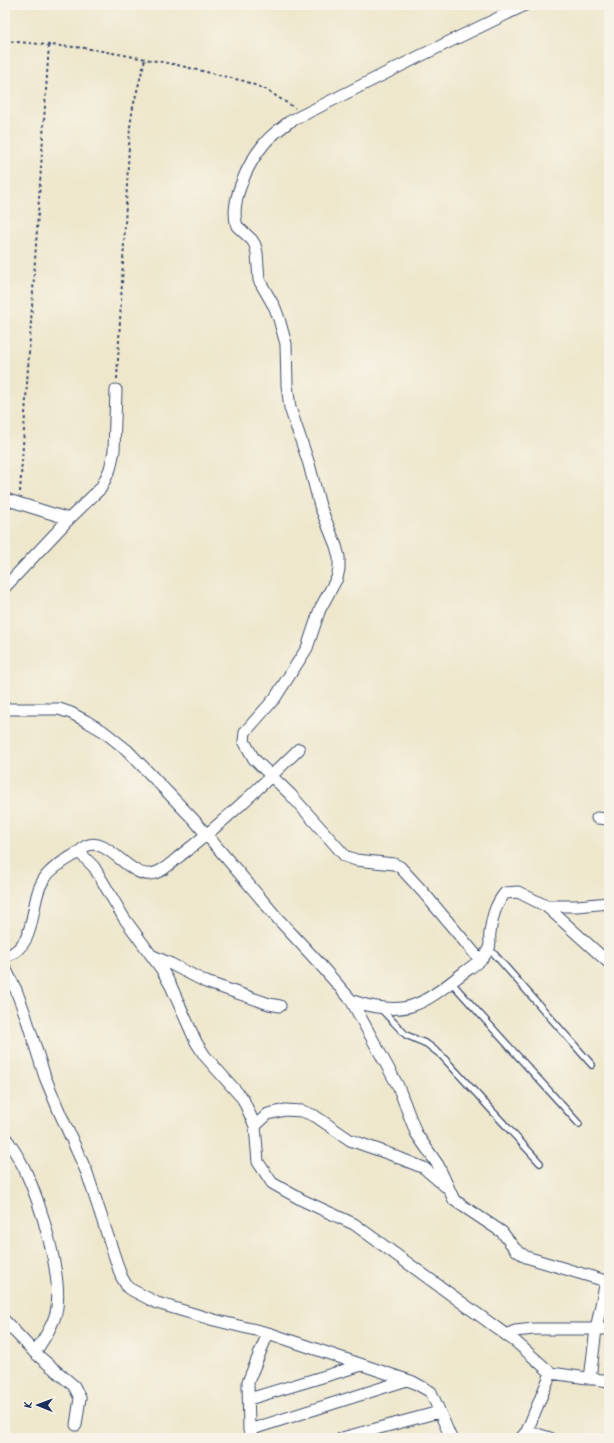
<svg xmlns="http://www.w3.org/2000/svg" width="614" height="1443" viewBox="0 0 614 1443" font-family="Kalam,sans-serif">
	<style>
		.lines { fill: none; stroke-linecap: round; stroke-linejoin: round }
		.lane-casing { stroke: #3b4b6e; stroke-width: 8 }
		.street-casing { stroke: #3b4b6e; stroke-width: 13 }
		.path { stroke: #3b4b6e; stroke-width: 2; stroke-dasharray: 3 3; stroke-linecap: butt }
		.lane { stroke: #fff; stroke-width: 5.5 }
		.street { stroke: #fff; stroke-width: 11 }
	</style>
	<rect width="100%" height="100%" fill="#f7f3e8"/>
	<filter id="ink" filterUnits="userSpaceOnUse"><feTurbulence type="fractalNoise" baseFrequency=".025" numOctaves="2"/><feDisplacementMap in="SourceGraphic" scale="8" xChannelSelector="R" yChannelSelector="G"/><feConvolveMatrix kernelMatrix="1 2 1 2 8 2 1 2 1" color-interpolation-filters="sRGB"/></filter>
	<filter id="wash" filterUnits="userSpaceOnUse"><feTurbulence type="fractalNoise" baseFrequency=".012" numOctaves="4" result="noise"/><feDisplacementMap in="SourceGraphic" scale="16" xChannelSelector="R" yChannelSelector="G"/><feGaussianBlur stdDeviation="0.9" result="paint"/><feColorMatrix in="noise" values="0 0 0 0 0 0 0 0 0 0 0 0 0 0 0 0 0 1.4 0 .05"/><feComposite in="paint" operator="in"/></filter>
	<g filter="url(#wash)">
		<rect width="100%" height="100%" fill="#eee7cc"/>
	</g>
	<g filter="url(#ink)">
		<g class="lines">
			<defs>
				<path id="lane" d="M489 948 592 1065
					M451 982 579 1124
					M380 1008 406 1035 427 1044 441 1055 540 1163"/>
				<path id="street" d="M5 499 69 519
					M5 587 69 519 101 488 110 469 114 451 116 390
					M5 709H59L71 713 86 721 103 731 127 750 194 820 279 920 317 961 351 1000 398 1086 416 1133 438 1165 454 1200 502 1232 515 1249 526 1257 609 1282
					M597 818 609 819
					M79 852C81 850 84 847 86 846 106 835 129 877 150 874 162 873 172 862 181 855 223 823 261 786 299 749
					M546 906 609 963
					M153 956 171 964 206 982 269 1004 280 1006
					M5 957C42 943 26 900 47 875 55 865 68 859 79 852L94 867 124 918 162 970 171 986 196 1042 205 1056 243 1099 255 1126 258 1162 272 1183 302 1200 354 1224 516 1342 551 1373 609 1381
					M480 960 423 892 400 867 394 864 356 860 345 856 291 795 254 759 244 741 245 732 275 698 307 648 320 609 337 578 339 569V557L336 546 320 506 309 464 290 408 287 385 286 344 279 319 275 308 259 280 257 253 255 245 252 240 237 226C229 202 248 163 264 144 271 135 280 129 289 122L418 57 525 5
					M5 968 16 990 25 1014 45 1077 59 1111 87 1173 121 1276 128 1288 157 1303 214 1320 268 1333 413 1382 431 1392 451 1438
					M351 1000C368 1007 397 1012 414 1005 430 1000 450 983 463 973 471 967 485 959 489 948 491 944 489 937 490 933 492 918 495 905 505 893L518 892 546 906H577L609 903
					M255 1126 268 1114 285 1110 302 1111 315 1116 350 1140 387 1153 424 1168 445 1186
					M5 1137C12 1147 19 1158 24 1168 40 1201 64 1278 56 1313 52 1328 43 1340 35 1353
					M5 1321 35 1353 74 1386 80 1398 76 1425
					M506 1335 515 1331 534 1329H609
					M590 1379 596 1329 606 1281
					M249 1399 362 1365
					M249 1430 407 1380
					M527 1431 550 1438
					M252 1438 249 1430 248 1382 268 1333
					M342 1438 439 1412
					M521 1438 527 1431 551 1373"/>
			</defs>
			<use href="#lane" class="lane-casing"/>
			<use href="#street" class="street-casing"/>
			<path class="path" d="M5 41 85 48 173 64 244 81 265 89 295 108
				M117 379 130 127 133 107 145 59
				M20 492 49 44"/>
			<use href="#lane" class="lane"/>
			<use href="#street" class="street"/>
		</g>
	</g>
	<rect width="614" height="1443" fill="none" stroke="#f7f3e8" stroke-width="20"/>
	<g transform="translate(38 1405) rotate(271)" stroke="#f7f3e8" stroke-width="3" paint-order="stroke">
	<path d="M0-3L7 15L0 10L-7 15Z" fill="#1b2f5e"/>
	<text y="-6" font-size="11" font-weight="bold" text-anchor="middle" fill="#1b2f5e">K</text>
	</g>
</svg>
